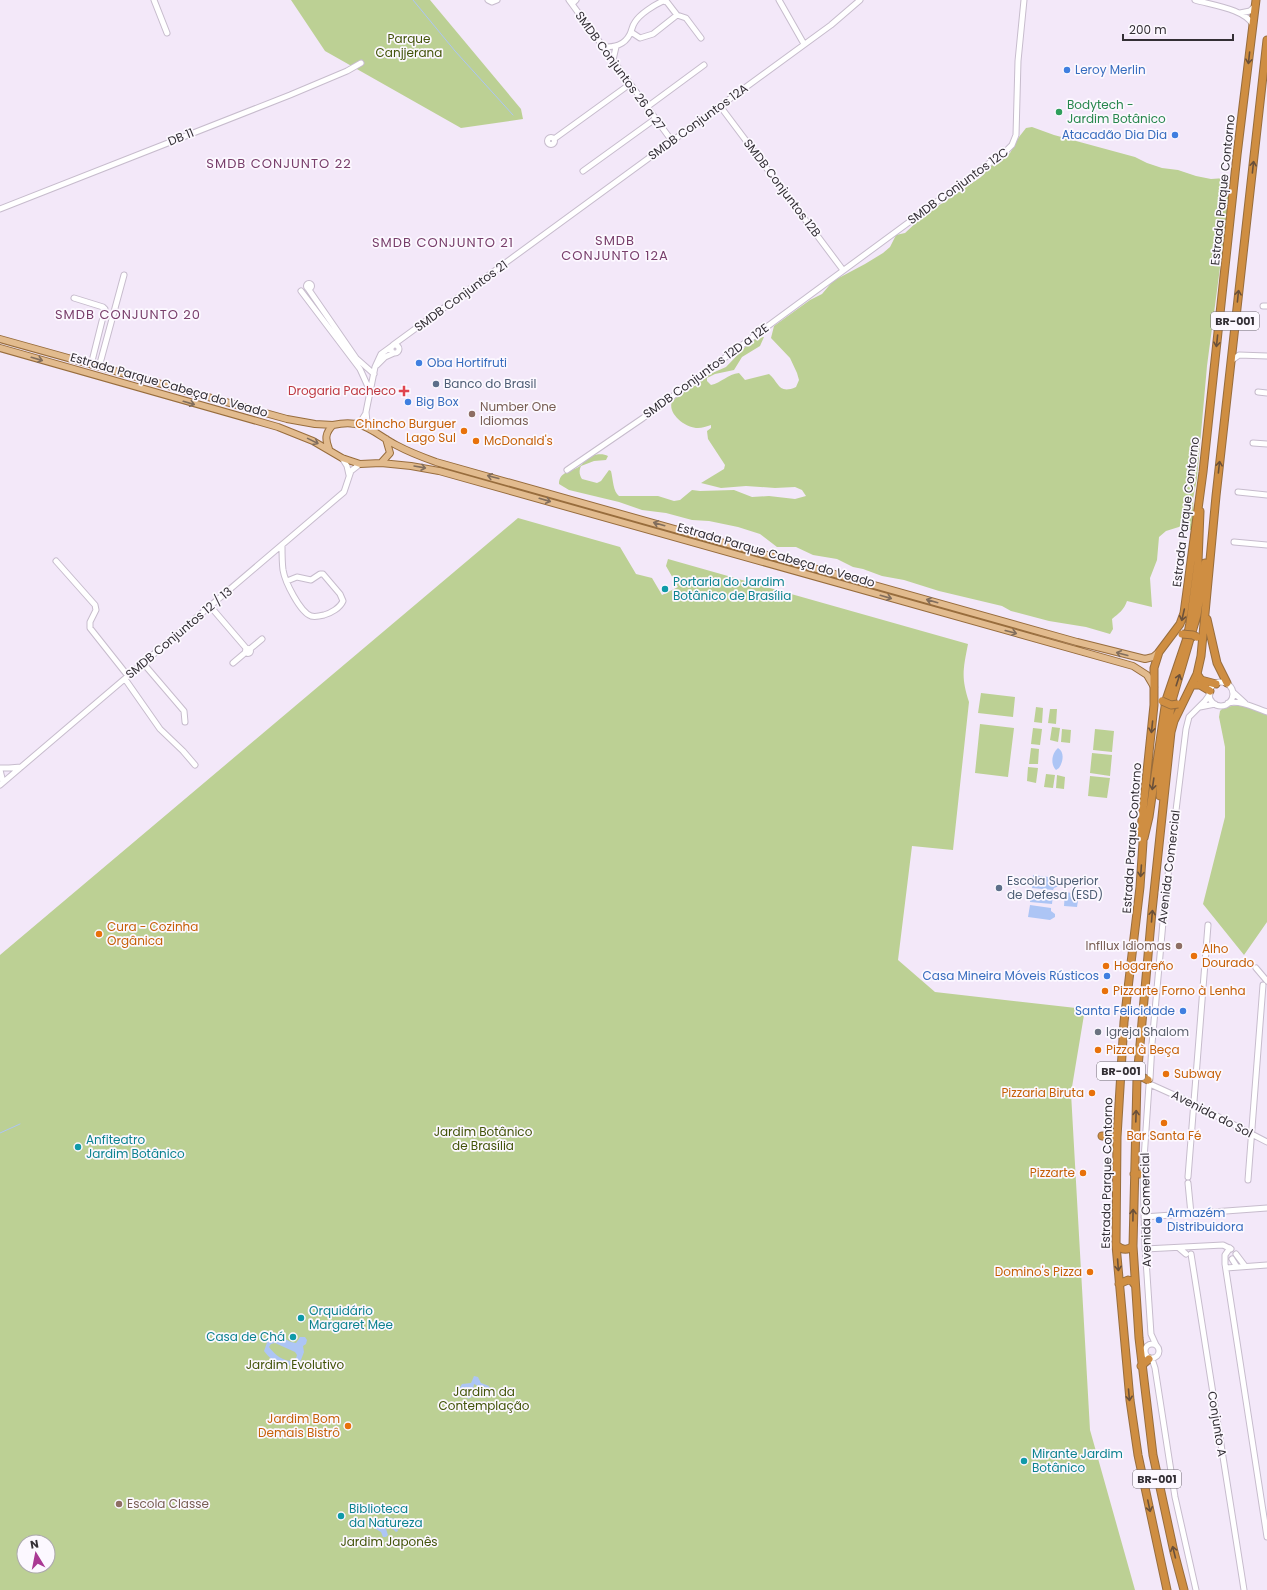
<svg xmlns="http://www.w3.org/2000/svg" width="1267" height="1590" viewBox="0 0 1267 1590" font-family="Poppins,sans-serif">
	<style>
		.green { fill: #bcd094; fill-rule: evenodd }
		.water { fill: #adc5f5; fill-rule: evenodd }
		.lines { fill: none; stroke-linecap: round; stroke-linejoin: round }
		.stream { stroke: #adc5f5; stroke-width: 1 }
		.minor-casing { stroke: #c7bccd; stroke-width: 7 }
		.major-casing { stroke: #986d3d; stroke-width: 8 }
		.highway-casing { stroke: #986d3d; stroke-width: 9 }
		.minor { stroke: #fff; stroke-width: 5 }
		.major { stroke: #e2bb8e; stroke-width: 6 }
		.highway { stroke: #cf8e42; stroke-width: 7 }
		.highway-bridge-casing { stroke: #986d3d; stroke-width: 9; stroke-linecap: butt }
		.highway-bridge { stroke: #cf8e42; stroke-width: 7 }
		.oneway { stroke: #6a503a }
		.oneway2 { stroke: #826e5d }
		.shop-dot { fill: #3f7fe0; stroke: #fcf8ff; stroke-width: 1.5 }
		.leisure-dot { fill: #2e9e5b; stroke: #fcf8ff; stroke-width: 1.5 }
		.service-dot { fill: #5c6f8a; stroke: #fcf8ff; stroke-width: 1.5 }
		.health-dot { fill: #e0444e; stroke: #fcf8ff; stroke-width: 1.5 }
		.education-dot { fill: #8d6e63; stroke: #fcf8ff; stroke-width: 1.5 }
		.food-dot { fill: #e8710a; stroke: #fcf8ff; stroke-width: 1.5 }
		.culture-dot { fill: #0f9aa8; stroke: #fcf8ff; stroke-width: 1.5 }
		.worship-dot { fill: #6b7280; stroke: #fcf8ff; stroke-width: 1.5 }
		.labels { text-anchor: middle; stroke-width: 3.5; stroke-linejoin: round; paint-order: stroke }
		.shield { fill: #fcf8ff; stroke: #6f6b72; stroke-width: 1 }
		.shield-label { font-size: 11px; font-weight: bold; fill: #332f35 }
		.park-label { font-size: 12px; fill: #425309; stroke: #fcf8ff }
		.shop-label { font-size: 12px; fill: #366cbe; stroke: #fcf8ff; text-anchor: start }
		.street-label { font-size: 12px; fill: #332f35; stroke: #fcf8ff }
		.leisure-label { font-size: 12px; fill: #27864d; stroke: #fcf8ff; text-anchor: start }
		.service-label { font-size: 12px; fill: #4e5e75; stroke: #fcf8ff; text-anchor: start }
		.health-label { font-size: 12px; fill: #be3a42; stroke: #fcf8ff; text-anchor: end }
		.education-label { font-size: 12px; fill: #785e54; stroke: #fcf8ff; text-anchor: start }
		.food-label { font-size: 12px; fill: #c56008; stroke: #fcf8ff; text-anchor: start }
		.culture-label { font-size: 12px; fill: #0d838f; stroke: #fcf8ff; text-anchor: start }
		.worship-label { font-size: 12px; fill: #5b616d; stroke: #fcf8ff; text-anchor: start }
		.neighbourhood-label { font-size: 13px; letter-spacing: 1px; fill: #783e6b; stroke: #fcf8ff }
	</style>
	<rect width="100%" height="100%" fill="#f3e8f9"/>
	<path class="green" d="M291 0H430L521 109 523 119 461 128 325 51Z
		M1032 127 1054 135 1135 157 1147 163 1162 168 1178 170 1196 176 1211 179 1225 178 1228 182V207L1207 366 1197 478 1193 499 1194 518 1193 530H1189L1182 526 1166 531 1159 537 1157 560 1150 578 1152 607 1127 601C1124 610 1119 613 1112 619L1113 629 1110 634 1086 627 1049 621 1011 611 1002 606 939 591 904 580 882 576 863 569 853 567 837 559 813 555 796 547H777L760 534 738 527 709 521 692 520 666 513 642 510 619 502 569 490 559 484C559 471 572 472 580 466 583 464 582 464 584 461 590 455 601 452 608 456L606 460 594 461 581 466C579 471 579 474 582 479L597 483 601 481 609 470 611 471C613 479 613 492 619 496H658L674 501 680 500 692 490 700 491 734 490 752 497 769 496 795 499 806 496 802 490 795 487 775 488 746 486 721 488 701 483 724 469 725 465 708 439 707 431 711 428V425C707 426 702 428 698 428 686 428 667 414 672 401L701 378 726 367 752 340 756 338 764 337 760 346 742 357 734 370 715 374 707 378V381L711 385C721 383 728 374 739 373L745 380 769 374C779 382 778 395 796 387L799 380 797 373 790 358 771 338 774 326 810 300 822 294 833 281 865 264 883 253 890 247 896 235 905 233 920 219 938 206 981 177 991 166 1010 153 1019 137 1026 128Z
		M518 518 620 547 636 574 652 578 662 595 678 587 666 566 668 559 968 644C963 670 961 677 969 702L953 850 912 846 898 960 935 992 1085 1009 1071 1093 1090 1430 1135 1590H0V955ZM24 1542H48V1566H24Z
		M981 693 1015 697 1013 717 978 713Z
		M1240 705 1247 706 1267 714V922L1244 955 1203 904 1225 817V747L1219 717 1220 711 1224 707Z
		M1036 707 1043 708 1042 723 1034 722Z
		M1050 709H1057L1056 724 1048 723Z
		M980 724 1014 728 1008 777 975 773Z
		M1052 727 1060 728 1058 742 1050 740Z
		M1033 728 1042 729 1040 745 1031 744Z
		M1062 729 1071 730 1070 743 1061 742Z
		M1095 729 1114 731 1112 752 1093 750Z
		M1031 748 1039 749 1038 764H1029Z
		M1092 753 1112 755 1110 776 1090 773Z
		M1028 767 1038 768 1036 783 1027 781Z
		M1046 774 1055 775 1053 788 1044 787Z
		M1057 775 1065 777 1064 789 1056 788Z
		M1090 776 1110 778 1107 798 1088 796Z"/>
	<path class="water" d="M1058 748C1065 752 1063 762 1059 768L1056 770C1050 764 1052 753 1058 748Z
		M1033 875 1056 878 1059 881V886L1054 888 1053 890 1032 888Z
		M1031 891 1053 894 1052 904 1030 902Z
		M1065 892 1079 894 1077 907 1064 906Z
		M1030 905 1051 908V911L1055 914V917L1050 920 1028 917Z
		M280 1336 291 1342 296 1343 300 1337H305L307 1340 306 1344 303 1346 304 1352 299 1365C283 1367 274 1364 264 1351L269 1337ZM275 1343 295 1352 297 1355 295 1361C284 1362 276 1356 269 1347L271 1344Z
		M474 1376 478 1377 481 1383 489 1386 490 1389 488 1390 484 1386H482L480 1388 483 1395 479 1396 478 1386 474 1384 472 1397 468 1399 467 1396 469 1388 466 1387 461 1392 459 1389 462 1384 471 1383Z
		M387 1517 395 1519 392 1522 397 1528 398 1531 396 1532 390 1526H387L386 1529 388 1535 386 1537H383L381 1532 374 1528 375 1525 380 1523 383 1525 389 1524 388 1521 384 1520Z"/>
	<g class="lines">
		<path class="stream" d="M413 0 455 51 513 115
			M0 1133 20 1124"/>
		<defs>
			<path id="minor" d="M154 0 167 33
				M488 0 492 2 497 0
				M569 0 672 141
				M779 0 804 44
				M1195 0C1211 5 1245 9 1253 25
				M572 4 576 0
				M1240 13 1250 11 1255 6
				M631 32 640 38 653 34 677 15
				M603 47C614 47 624 46 630 34 632 30 632 26 635 22 640 14 654 5 663 1L667 2 677 15 686 18 701 38
				M613 60 616 47
				M720 106 843 270
				M647 107 704 65
				M547.5 141a3.5 3.5 0 1 1 7 0a3.5 3.5 0 1 1-7 0Z
				M554 139 630 84
				M583 171 655 119
				M0 209 290 95 347 71 361 63
				M306.5 286a2.5 2.5 0 1 1 5 0a2.5 2.5 0 1 1-5 0Z
				M307 287 356 358 374 374
				M301 291 360 369 370 391
				M74 298 103 307 105 309 91 365
				M1263 306H1267
				M393 345 831 25 860 0
				M391 349a4 4 0 1 1 8 0a4 4 0 1 1-8 0Z
				M1231 361 1239 355 1267 356
				M377 365 385 357 394 353
				M99 367 124 275
				M1258 392 1267 393
				M353 424 361 421 366 413
				M373 430 367 422 366 412 375 367 381 354 392 346
				M1253 443 1267 444
				M342 458 347 466 349 475
				M567 470 643 418 1007 150 1012 145 1016 135 1018 61 1024 0
				M1238 492 1267 495
				M1234 542 1267 545
				M282 545C282 553 282 562 283 570 285 582 300 612 311 616 315 617 320 616 324 615 331 613 340 608 343 601L340 594 323 574H320L311 580 297 577 287 581
				M56 561 95 605 96 610 90 622V628L128 676
				M210 606 246 648
				M245.5 651a2.5 2.5 0 1 1 5 0a2.5 2.5 0 1 1-5 0Z
				M250 649 262 639
				M143 663 184 711 185 722
				M233 663 246 652
				M125 679 160 729 183 751 195 765
				M1209 694a12 12 0 1 1 24 0a12 12 0 1 1-24 0Z
				M1233 692 1245 703
				M1228 703C1241 700 1255 708 1267 712
				M1200 707 1215 704
				M0 768H9L21 767
				M0 770 3 782
				M0 785 344 492 351 471 360 464
				M1256 968 1267 981
				M1150 1079 1152 1044 1165 900 1186 729 1189 717 1205 701 1210 694
				M1149 1085 1143 1174 1145 1245 1151 1334 1156 1345
				M1152 1085 1194 1104 1267 1142
				M1188 1177 1208 925
				M1248 1180 1263 985
				M1188 1183 1191 1214
				M1144 1217 1267 1208
				M1179 1248 1186 1254
				M1230 1248 1225 1255V1264L1267 1537
				M1145 1249 1223 1245 1231 1249
				M1191 1254 1244 1590
				M1236 1254 1245 1266
				M1232 1259 1237 1267
				M1226 1268 1267 1265
				M1145 1351a7 7 0 1 1 14 0a7 7 0 1 1-14 0Z
				M1152 1359 1155 1368 1175 1497 1196 1590"/>
			<path id="major" d="M0 339 287 419 315 424 333 425
				M0 348 278 427 313 441 342 458 360 464 381 463 411 466 439 471 1133 666 1147 675 1154 687
				M329 449C325 439 325 433 333 425 363 418 372 432 396 445 409 452 422 457 436 462L1077 642 1145 659 1153 657 1159 652
				M381 463 390 453 386 439"/>
			<path id="highway" d="M1207 619 1217 663 1227 683
				M1197 674 1201 680 1216 684
				M1192 685H1200L1210 691
				M1160 796 1163 749 1173 697 1197 615 1205 563
				M1144 838 1149 817 1166 700 1187 638 1190 623 1198 562 1200 511
				M1137 1070 1140 1076 1148 1080
				M1102 1136 1117 1137
				M1134 1174H1143
				M1116 1245C1122 1250 1127 1251 1133 1246
				M1119 1284 1128 1280 1132 1281 1135 1285
				M1141 1366 1149 1359
				M1167 1590 1138 1455 1130 1400 1116 1245 1117 1137 1124 1022 1140 887 1143 842 1141 829 1154 705V668L1159 652 1180 624 1184 613 1203 472 1237 155 1256 0
				M1184 1590 1174 1552 1153 1455 1139 1338 1133 1246 1137 1078 1152 911 1171 732 1174 721 1197 674 1201 656 1216 496 1267 40"/>
		</defs>
		<use href="#minor" class="minor-casing"/>
		<use href="#major" class="major-casing"/>
		<use href="#highway" class="highway-casing"/>
		<use href="#minor" class="minor"/>
		<use href="#major" class="major"/>
		<use href="#highway" class="highway"/>
		<defs>
			<path id="highway-bridge" d="M1182 634 1193 635 1197 637
				M1162 701 1171 705 1178 704"/>
		</defs>
		<use href="#highway-bridge" class="highway-bridge-casing"/>
		<use href="#highway-bridge" class="highway-bridge"/>
	</g>
	<defs><path id="oneway-shaft" d="M-6 0H5M1.5-3L5.5 0L1.5 3" fill="none" stroke-width="1.6" stroke-linecap="round" stroke-linejoin="round"/></defs>
	<g class="oneway">
		<use href="#oneway-shaft" transform="translate(1249 58) rotate(96)"/>
		<use href="#oneway-shaft" transform="translate(1253 167) rotate(-84)"/>
		<use href="#oneway-shaft" transform="translate(1238 296) rotate(-84)"/>
		<use href="#oneway-shaft" transform="translate(1217 341) rotate(96)"/>
		<use href="#oneway-shaft" transform="translate(1219 467) rotate(-84)"/>
		<use href="#oneway-shaft" transform="translate(1183 615) rotate(103)"/>
		<use href="#oneway-shaft" transform="translate(1178 680) rotate(-72)"/>
		<use href="#oneway-shaft" transform="translate(1152 727) rotate(96)"/>
		<use href="#oneway-shaft" transform="translate(1153 784) rotate(98)"/>
		<use href="#oneway-shaft" transform="translate(1141 871) rotate(94)"/>
		<use href="#oneway-shaft" transform="translate(1152 916) rotate(-85)"/>
		<use href="#oneway-shaft" transform="translate(1136 1116) rotate(-88)"/>
		<use href="#oneway-shaft" transform="translate(1133 1215) rotate(-89)"/>
		<use href="#oneway-shaft" transform="translate(1118 1265) rotate(86)"/>
		<use href="#oneway-shaft" transform="translate(1129 1395) rotate(85)"/>
		<use href="#oneway-shaft" transform="translate(1149 1506) rotate(78)"/>
		<use href="#oneway-shaft" transform="translate(1174 1552) rotate(-104)"/>
	</g>
	<g class="oneway2">
		<use href="#oneway-shaft" transform="translate(37 359) rotate(16)"/>
		<use href="#oneway-shaft" transform="translate(189 403) rotate(16)"/>
		<use href="#oneway-shaft" transform="translate(313 441) rotate(26)"/>
		<use href="#oneway-shaft" transform="translate(420 467) rotate(10)"/>
		<use href="#oneway-shaft" transform="translate(493 477) rotate(-165)"/>
		<use href="#oneway-shaft" transform="translate(545 500) rotate(16)"/>
		<use href="#oneway-shaft" transform="translate(659 524) rotate(-164)"/>
		<use href="#oneway-shaft" transform="translate(886 597) rotate(16)"/>
		<use href="#oneway-shaft" transform="translate(932 601) rotate(-164)"/>
		<use href="#oneway-shaft" transform="translate(1011 632) rotate(15)"/>
		<use href="#oneway-shaft" transform="translate(1122 654) rotate(-165)"/>
	</g>
	<g class="shop-dot">
		<circle cx="1067" cy="70" r="4"/>
		<circle cx="1175" cy="135" r="4"/>
		<circle cx="419" cy="363" r="4"/>
		<circle cx="408" cy="402" r="4"/>
		<circle cx="1107" cy="976" r="4"/>
		<circle cx="1183" cy="1011" r="4"/>
		<circle cx="1159" cy="1220" r="4"/>
	</g>
	<circle class="leisure-dot" cx="1059" cy="112" r="4"/>
	<g class="service-dot">
		<circle cx="436" cy="384" r="4"/>
		<circle cx="999" cy="888" r="4"/>
	</g>
	<path class="health-dot" d="M402 385h4v4h4v4h-4v4h-4v-4h-4v-4h4z"/>
	<g class="education-dot">
		<circle cx="472" cy="414" r="4"/>
		<circle cx="1179" cy="946" r="4"/>
		<circle cx="119" cy="1504" r="4"/>
	</g>
	<g class="food-dot">
		<circle cx="464" cy="431" r="4"/>
		<circle cx="476" cy="441" r="4"/>
		<circle cx="99" cy="934" r="4"/>
		<circle cx="1194" cy="956" r="4"/>
		<circle cx="1106" cy="966" r="4"/>
		<circle cx="1105" cy="991" r="4"/>
		<circle cx="1098" cy="1050" r="4"/>
		<circle cx="1166" cy="1074" r="4"/>
		<circle cx="1092" cy="1093" r="4"/>
		<circle cx="1164" cy="1123" r="4"/>
		<circle cx="1083" cy="1173" r="4"/>
		<circle cx="1090" cy="1272" r="4"/>
		<circle cx="348" cy="1426" r="4"/>
	</g>
	<g class="culture-dot">
		<circle cx="665" cy="589" r="4"/>
		<circle cx="78" cy="1147" r="4"/>
		<circle cx="301" cy="1318" r="4"/>
		<circle cx="293" cy="1337" r="4"/>
		<circle cx="1024" cy="1461" r="4"/>
		<circle cx="341" cy="1516" r="4"/>
	</g>
	<circle class="worship-dot" cx="1098" cy="1032" r="4"/>
	<g class="labels">
		<g class="shield">
			<rect x="1211" y="312" width="48" height="18" rx="3"/>
			<rect x="1097" y="1062" width="48" height="18" rx="3"/>
			<rect x="1133" y="1470" width="48" height="18" rx="3"/>
		</g>
		<g class="shield-label">
			<text x="1235" y="325">BR-001</text>
			<text x="1121" y="1075">BR-001</text>
			<text x="1157" y="1483">BR-001</text>
		</g>
		<g class="park-label">
			<text x="409" y="43">Parque<tspan x="409" dy="14">Canjjerana</tspan></text>
			<text x="483" y="1136">Jardim Botânico<tspan x="483" dy="14">de Brasília</tspan></text>
			<text x="295" y="1369">Jardim Evolutivo</text>
			<text x="484" y="1396">Jardim da<tspan x="484" dy="14">Contemplação</tspan></text>
			<text x="389" y="1546">Jardim Japonês</text>
		</g>
		<g class="shop-label">
			<text x="1075" y="74">Leroy Merlin</text>
			<text x="1167" y="139" text-anchor="end">Atacadão Dia Dia</text>
			<text x="427" y="367">Oba Hortifruti</text>
			<text x="416" y="406">Big Box</text>
			<text x="1099" y="980" text-anchor="end">Casa Mineira Móveis Rústicos</text>
			<text x="1175" y="1015" text-anchor="end">Santa Felicidade</text>
			<text x="1167" y="1217">Armazém<tspan x="1167" dy="14">Distribuidora</tspan></text>
		</g>
		<g class="street-label">
			<text transform="translate(620 71) rotate(54)" y="4">SMDB Conjuntos 26 a 27</text>
			<text transform="translate(698 122) rotate(-36)" y="4">SMDB Conjuntos 12A</text>
			<text transform="translate(181 137) rotate(-22)" y="4">DB 11</text>
			<text transform="translate(958 186) rotate(-36)" y="4">SMDB Conjuntos 12C</text>
			<text transform="translate(782 188) rotate(53)" y="4">SMDB Conjuntos 12B</text>
			<text transform="translate(1223 190) rotate(-84)" y="4">Estrada Parque Contorno</text>
			<text transform="translate(461 296) rotate(-36)" y="4">SMDB Conjuntos 21</text>
			<text transform="translate(706 371) rotate(-36)" y="4">SMDB Conjuntos 12D a 12E</text>
			<text transform="translate(169 385) rotate(16)" y="4">Estrada Parque Cabeça do Veado</text>
			<text transform="translate(1186 512) rotate(-83)" y="4">Estrada Parque Contorno</text>
			<text transform="translate(776 555) rotate(16)" y="4">Estrada Parque Cabeça do Veado</text>
			<text transform="translate(179 633) rotate(-40)" y="4">SMDB Conjuntos 12 / 13</text>
			<text transform="translate(1132 838) rotate(-86)" y="4">Estrada Parque Contorno</text>
			<text transform="translate(1169 867) rotate(-83)" y="4">Avenida Comercial</text>
			<text transform="translate(1212 1114) rotate(27)" y="4">Avenida do Sol</text>
			<text transform="translate(1107 1173) rotate(-89)" y="4">Estrada Parque Contorno</text>
			<text transform="translate(1146 1210) rotate(-91)" y="4">Avenida Comercial</text>
			<text transform="translate(1217 1424) rotate(81)" y="4">Conjunto A</text>
		</g>
		<g class="leisure-label">
			<text x="1067" y="109">Bodytech -<tspan x="1067" dy="14">Jardim Botânico</tspan></text>
		</g>
		<g class="service-label">
			<text x="444" y="388">Banco do Brasil</text>
			<text x="1007" y="885">Escola Superior<tspan x="1007" dy="14">de Defesa (ESD)</tspan></text>
		</g>
		<g class="health-label">
			<text x="396" y="395">Drogaria Pacheco</text>
		</g>
		<g class="education-label">
			<text x="480" y="411">Number One<tspan x="480" dy="14">Idiomas</tspan></text>
			<text x="1171" y="950" text-anchor="end">Infllux Idiomas</text>
			<text x="127" y="1508">Escola Classe</text>
		</g>
		<g class="food-label">
			<text x="456" y="428" text-anchor="end">Chincho Burguer<tspan x="456" dy="14">Lago Sul</tspan></text>
			<text x="484" y="445">McDonald's</text>
			<text x="107" y="931">Cura - Cozinha<tspan x="107" dy="14">Orgânica</tspan></text>
			<text x="1202" y="953">Alho<tspan x="1202" dy="14">Dourado</tspan></text>
			<text x="1114" y="970">Hogareño</text>
			<text x="1113" y="995">Pizzarte Forno à Lenha</text>
			<text x="1106" y="1054">Pizza à Beça</text>
			<text x="1174" y="1078">Subway</text>
			<text x="1084" y="1097" text-anchor="end">Pizzaria Biruta</text>
			<text x="1164" y="1140" text-anchor="middle">Bar Santa Fé</text>
			<text x="1075" y="1177" text-anchor="end">Pizzarte</text>
			<text x="1082" y="1276" text-anchor="end">Domino's Pizza</text>
			<text x="340" y="1423" text-anchor="end">Jardim Bom<tspan x="340" dy="14">Demais Bistrô</tspan></text>
		</g>
		<g class="culture-label">
			<text x="673" y="586">Portaria do Jardim<tspan x="673" dy="14">Botânico de Brasília</tspan></text>
			<text x="86" y="1144">Anfiteatro<tspan x="86" dy="14">Jardim Botânico</tspan></text>
			<text x="309" y="1315">Orquidário<tspan x="309" dy="14">Margaret Mee</tspan></text>
			<text x="285" y="1341" text-anchor="end">Casa de Chá</text>
			<text x="1032" y="1458">Mirante Jardim<tspan x="1032" dy="14">Botânico</tspan></text>
			<text x="349" y="1513">Biblioteca<tspan x="349" dy="14">da Natureza</tspan></text>
		</g>
		<g class="worship-label">
			<text x="1106" y="1036">Igreja Shalom</text>
		</g>
		<g class="neighbourhood-label">
			<text x="279" y="168">SMDB CONJUNTO 22</text>
			<text x="615" y="245">SMDB<tspan x="615" dy="15">CONJUNTO 12A</tspan></text>
			<text x="443" y="247">SMDB CONJUNTO 21</text>
			<text x="128" y="319">SMDB CONJUNTO 20</text>
		</g>
	</g>
	<g transform="translate(36 1554) rotate(350)"><circle r="19" fill="#fcf8ff" stroke="#aca8ae"/>
	<path d="M0-3L7 15L0 10L-7 15Z" fill="#aa3994"/>
	<text y="-6" font-size="11" font-weight="bold" text-anchor="middle" fill="#332f35">N</text>
	</g>
	<path d="M1123 34v6h110v-6" fill="none" stroke="#332f35" stroke-width="2"/>
	<text x="1129" y="34" font-size="12" fill="#332f35" stroke="#fcf8ff" stroke-width="3" paint-order="stroke">200 m</text>
</svg>
